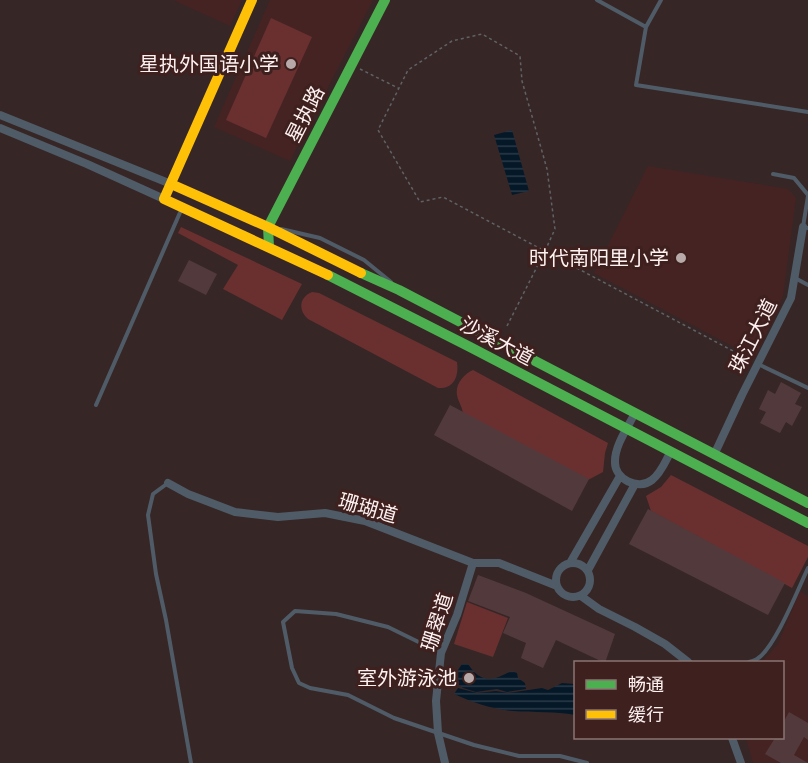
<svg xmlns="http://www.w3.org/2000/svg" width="808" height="763" viewBox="0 0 808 763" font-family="Lato,'Noto Sans SC',sans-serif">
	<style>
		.built { fill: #462323 }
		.green { fill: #6a3030 }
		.water { fill: url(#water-rules) }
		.building { fill: #523a3c }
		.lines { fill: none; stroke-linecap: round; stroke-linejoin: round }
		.path { stroke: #606267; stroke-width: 1.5; stroke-dasharray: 3 3; stroke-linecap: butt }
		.lane { stroke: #4f5c67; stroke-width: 4 }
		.street { stroke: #4f5c67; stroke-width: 8 }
		.fast { stroke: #4caf50; stroke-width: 10 }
		.slow { stroke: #ffc107; stroke-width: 10 }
		.poi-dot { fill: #b8aaa9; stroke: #3e201f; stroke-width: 2 }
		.labels { text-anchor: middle; stroke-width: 6; stroke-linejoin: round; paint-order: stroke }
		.poi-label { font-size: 20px; fill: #fef1f0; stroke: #3e201f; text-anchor: end }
		.street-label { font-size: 20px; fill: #fef1f0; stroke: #3e201f }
	</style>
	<defs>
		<pattern id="water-rules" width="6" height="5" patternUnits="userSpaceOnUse" patternTransform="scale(1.5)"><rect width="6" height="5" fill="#051828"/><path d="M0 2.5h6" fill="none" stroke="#2a3a48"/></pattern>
	</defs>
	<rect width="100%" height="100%" fill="#372626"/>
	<path class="built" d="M173 0H242L230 26Z
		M270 0H373L290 161 214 127Z
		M648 166 788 189 796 198 783 296 755 358 594 273Z
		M800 591 808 596V763H753L746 738H782V662H762L778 644Z"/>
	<path class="green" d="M271 18 312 37 266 138 226 120Z
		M181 227 302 284 282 320 223 289 238 265 178 233Z
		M312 292 319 293 457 362C459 376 454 389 438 388L308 319C298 311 299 297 312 292Z
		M473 370 608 443 605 453 603 472 588 480 463 415C463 407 458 402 457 395 455 384 464 374 473 370Z
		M671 475 808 546V557L792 588 651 511 646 496 661 487Z
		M467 602 508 618 493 657 454 644Z"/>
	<path class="water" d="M512 130 529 191 512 195 494 135Z
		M462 664H468C477 678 487 683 503 675 510 672 510 670 517 673L518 678 525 683 526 689 507 692 497 689 476 692 463 688 454 681V676Z
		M562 683 575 684V715C555 711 534 713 513 711 492 709 474 703 454 694L458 688 477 693 496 691 508 693 542 688 548 690Z"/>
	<path class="building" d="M189 260 217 274 206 295 178 281Z
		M781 382 801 393 795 404 802 407 792 426 786 422 780 433 760 423 766 412 759 409 768 390 775 394Z
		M450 405 589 479 572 511 434 435Z
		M648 509 785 583 768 615 629 544Z
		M478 575 526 593 615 634 605 663 556 640 543 668 521 658 526 643 503 633 510 617 468 601Z
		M789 712 808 723V740L804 737 794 755 808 763H781L765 754 775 738H783V723Z"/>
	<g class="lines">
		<path class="path" d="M360 69 398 88
			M507 326 545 251 555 229 547 169 522 81 520 56 482 34 452 41 408 70 378 130 420 202 443 197 750 360"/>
		<path class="lane" d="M597 0 646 27
			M661 0 646 27 636 85 808 112
			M773 174 794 178 808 195
			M808 196 803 227 808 228
			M281 229 320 238 364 260 391 282
			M795 278 808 285
			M758 364 808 388
			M96 405 182 208
			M168 483 153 494 148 515 156 574 166 620 191 763
			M441 653 388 627 336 614 295 611 283 622 292 668 299 683 310 688 348 695 394 718 474 745 519 756H560L587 763
			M749 662C751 661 755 661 757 659 775 648 798 589 808 568"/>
		<path class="street" d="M0 115 171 184
			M0 128 87 164 164 199
			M635 413C628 427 615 445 615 461 614 479 638 491 652 480 661 473 665 462 670 453
			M714 455 742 395 791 298 803 227
			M168 483 188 494 235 512 278 517 325 513 365 521 473 563H499L557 586
			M556 580a17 17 0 1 1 34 0a17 17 0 1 1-34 0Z
			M570 563 620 476
			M588 570 635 484
			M581 596 599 609 635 627 665 644 688 662
			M732 738 741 763
			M445 763 438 733 436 701 441 653 457 615 473 563"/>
		<path class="fast" d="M269 247 268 227 385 0
			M361 273 399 290 808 503
			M328 275 470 347 808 523"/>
		<path class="slow" d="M252 0 164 199 328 275
			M171 184 268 227 361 273"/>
	</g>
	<g class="poi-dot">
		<circle cx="291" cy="64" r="6"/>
		<circle cx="681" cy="258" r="6"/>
		<circle cx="469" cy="678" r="6"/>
	</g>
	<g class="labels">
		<g class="poi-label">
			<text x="279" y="71">星执外国语小学</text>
			<text x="669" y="265">时代南阳里小学</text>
			<text x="457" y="685">室外游泳池</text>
		</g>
		<g class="street-label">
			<text transform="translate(305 114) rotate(-63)" y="7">星执路</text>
			<text transform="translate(753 336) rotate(-63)" y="7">珠江大道</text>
			<text transform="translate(497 341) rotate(28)" y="7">沙溪大道</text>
			<text transform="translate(368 508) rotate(16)" y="7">珊瑚道</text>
			<text transform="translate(437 622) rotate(-72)" y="7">珊翠道</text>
		</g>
	</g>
	<rect x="574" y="661" width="210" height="78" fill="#3e201f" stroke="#8b7473" stroke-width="1.5"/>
	<rect x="586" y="680" width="30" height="9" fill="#4caf50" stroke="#8b7473" stroke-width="1.5"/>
	<text x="628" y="691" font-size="18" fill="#fef1f0">畅通</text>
	<rect x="586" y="710" width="30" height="9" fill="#ffc107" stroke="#8b7473" stroke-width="1.5"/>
	<text x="628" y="721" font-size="18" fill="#fef1f0">缓行</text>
</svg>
